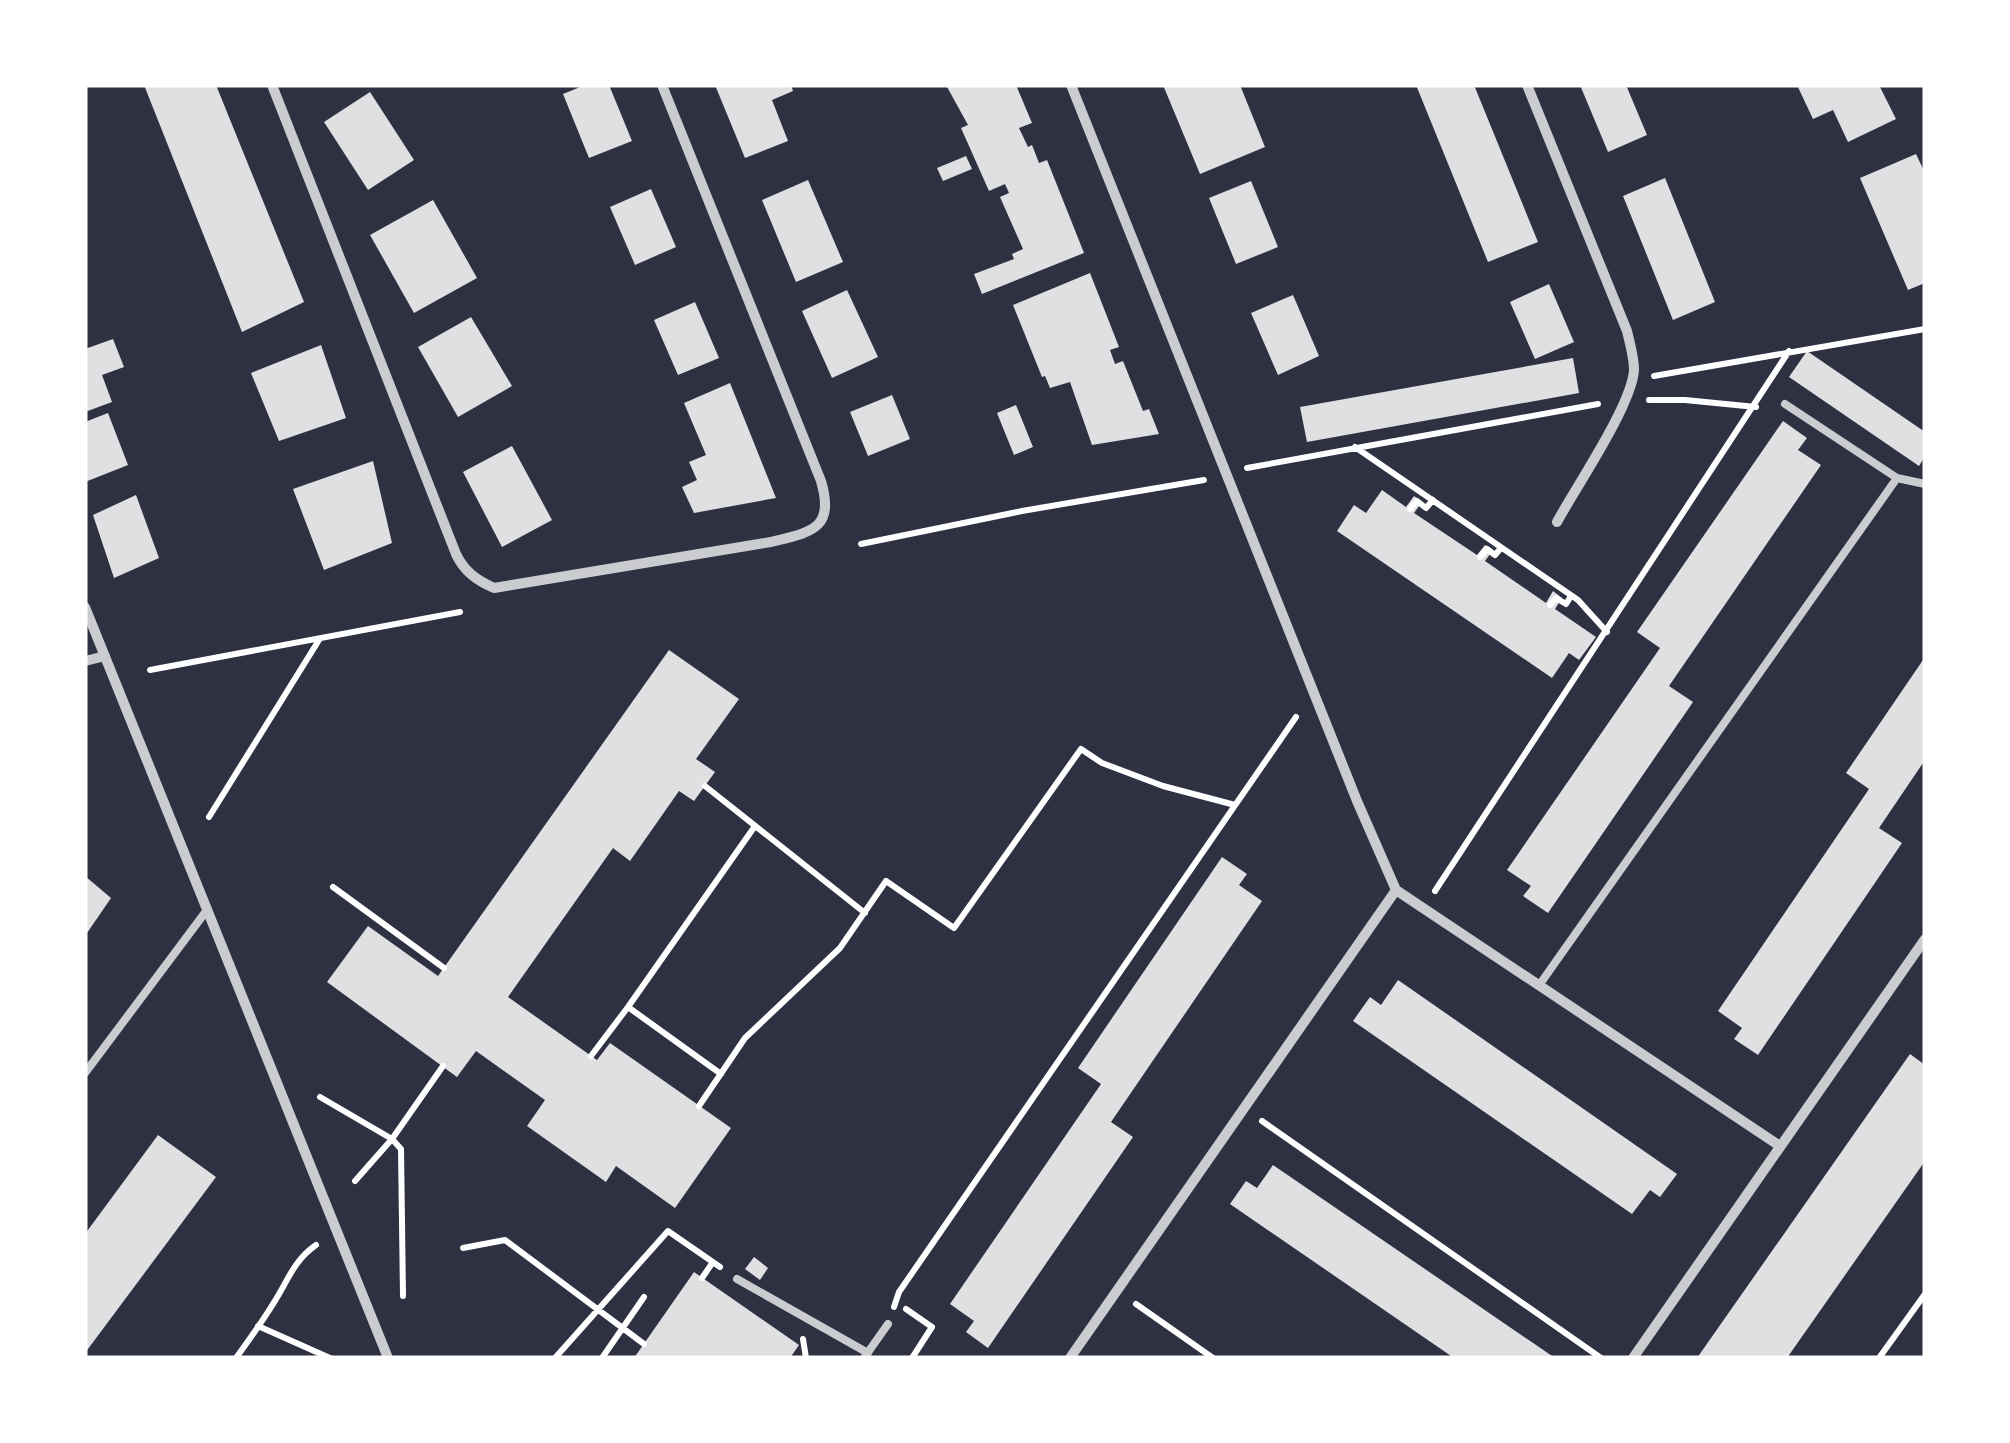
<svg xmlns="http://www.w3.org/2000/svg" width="2010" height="1443" viewBox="0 0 2010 1443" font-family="Barlow,sans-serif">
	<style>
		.building { fill: #e0e0e3 }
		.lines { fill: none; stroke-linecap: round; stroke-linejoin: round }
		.path { stroke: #fff; stroke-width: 6 }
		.service { stroke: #caccd0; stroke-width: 8 }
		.minor { stroke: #caccd0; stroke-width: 10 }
	</style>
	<rect width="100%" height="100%" fill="#2d3142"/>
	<path class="building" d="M144 85H216L304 302 242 332Z
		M585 85H609L632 141 589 158 563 94Z
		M715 85H791L793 91 772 100 788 141 745 158Z
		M946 85H1016L1032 123 1019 128 1028 147 1032 145 1039 163 1047 160 1084 253 982 294 974 274 1014 259 1012 254 1023 249 1000 197 1009 193 1005 184 989 191 961 128 968 125Z
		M1163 85H1240L1265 147 1200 174Z
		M1416 85H1474L1538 242 1488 262Z
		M1580 85H1626L1647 135 1608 152Z
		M1797 85H1879L1896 119 1848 142 1833 110 1813 119Z
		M370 92 414 160 368 190 324 122Z
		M1916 154 1925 173V283L1908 290 1860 178Z
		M966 156 972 169 943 181 937 168Z
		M1665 178 1715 302 1673 320 1623 196Z
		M808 180 843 262 796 282 762 200Z
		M1251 181 1278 247 1236 264 1209 198Z
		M651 189 676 247 635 265 610 207Z
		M433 200 477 278 414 313 370 235Z
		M1090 273 1119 347 1110 350 1115 364 1123 361 1143 411 1149 409 1159 434 1092 445 1070 382 1050 388 1045 376 1042 377 1013 305Z
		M1549 284 1574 342 1535 359 1510 302Z
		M847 290 878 357 832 378 802 311Z
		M1293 295 1319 356 1278 375 1251 313Z
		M695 302 719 358 678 375 654 320Z
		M471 317 512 386 458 417 418 347Z
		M113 339 124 367 102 375 112 402 85 412V349Z
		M321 345 346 418 279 441 251 373Z
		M1807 351 1925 432V456L1919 466 1789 377Z
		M1573 358 1579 393 1307 442 1300 407Z
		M730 383 776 498 694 513 682 487 697 480 689 462 706 455 684 403Z
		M892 395 910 439 868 456 850 412Z
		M1016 405 1033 447 1014 455 997 413Z
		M108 413 128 465 85 482V422Z
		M1783 421 1807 438 1798 450 1821 465 1669 686 1693 702 1548 913 1523 896 1531 886 1507 870 1660 648 1637 632Z
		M512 446 552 520 502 547 463 472Z
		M373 461 392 543 324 570 293 489Z
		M1382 490 1406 507 1414 496 1422 502 1414 513 1477 555 1485 545 1493 550 1485 561 1546 603 1553 591 1562 598 1555 609 1596 637 1579 660 1569 653 1552 678 1337 531 1354 505 1366 513Z
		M136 495 159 558 114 578 93 515Z
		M669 650 739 699 696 759 715 772 694 801 679 791 630 861 613 848 508 997 597 1060 610 1043 731 1128 675 1208 616 1166 606 1182 527 1126 545 1100 476 1051 457 1077 327 982 368 926 438 976Z
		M1925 657V760L1879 828 1902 843 1758 1055 1734 1039 1742 1028 1718 1011 1869 789 1846 773Z
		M1222 857 1247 874 1239 885 1262 901 1111 1122 1133 1137 988 1348 966 1332 974 1321 950 1304 1101 1084 1078 1068Z
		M85 876 111 898 85 936Z
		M1398 980 1677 1174 1660 1197 1650 1190 1632 1214 1353 1021 1370 997 1381 1005Z
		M1910 1054 1925 1065V1161L1787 1358H1697Z
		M158 1135 216 1177 85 1353V1234Z
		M1273 1165 1555 1358H1454L1230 1204 1246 1181 1257 1188Z
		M754 1257 768 1268 760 1280 745 1269Z
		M694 1272 799 1345 790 1358H634Z"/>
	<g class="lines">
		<path class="path" d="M1654 376 1925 329
			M1649 400H1685L1756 407
			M1355 447 1578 600 1607 632
			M1247 468 1598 404
			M1410 509 1417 501 1426 508 1433 500
			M861 544 1022 511 1204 480
			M1480 557 1487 549 1495 555 1501 548
			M1550 605 1556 598 1566 604 1571 596
			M150 670 460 612
			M705 786 865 913
			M209 817 319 640
			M333 887 444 968
			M1435 891 1789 351
			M591 1056 628 1007
			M721 1074 628 1007 755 826
			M320 1097 392 1139 401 1149 403 1296
			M699 1106 745 1038 840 948 886 881 954 928 1081 749 1102 763 1163 786 1235 805
			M1262 1121 1601 1358
			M355 1181 392 1139 443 1066
			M463 1248 505 1240 644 1344
			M702 1278 713 1262
			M1136 1304 1213 1358
			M894 1307 899 1292 1296 717
			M906 1309 932 1327 912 1358
			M258 1326 330 1358
			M803 1339 806 1358
			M236 1358C249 1340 262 1322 273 1304 288 1281 293 1261 316 1245
			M555 1358 668 1231 720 1267
			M602 1358 644 1297
			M1879 1358 1925 1294"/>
		<path class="service" d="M1897 478 1925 484
			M1540 984 1897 478 1785 404
			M85 1073 207 910
			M737 1279 868 1353
			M864 1358 888 1324"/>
		<path class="minor" d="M272 85 456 554C464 571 476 580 494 588L771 542C812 532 835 529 821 481L662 85
			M1071 85 1357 801 1396 890 1780 1146
			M1527 85 1627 331C1630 344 1634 357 1634 370 1632 405 1576 487 1557 522
			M85 607 388 1358
			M85 661 105 656
			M1070 1358 1396 890
			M1633 1358 1925 939"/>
	</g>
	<rect width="2010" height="1443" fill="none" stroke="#ffffff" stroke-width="175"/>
</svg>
